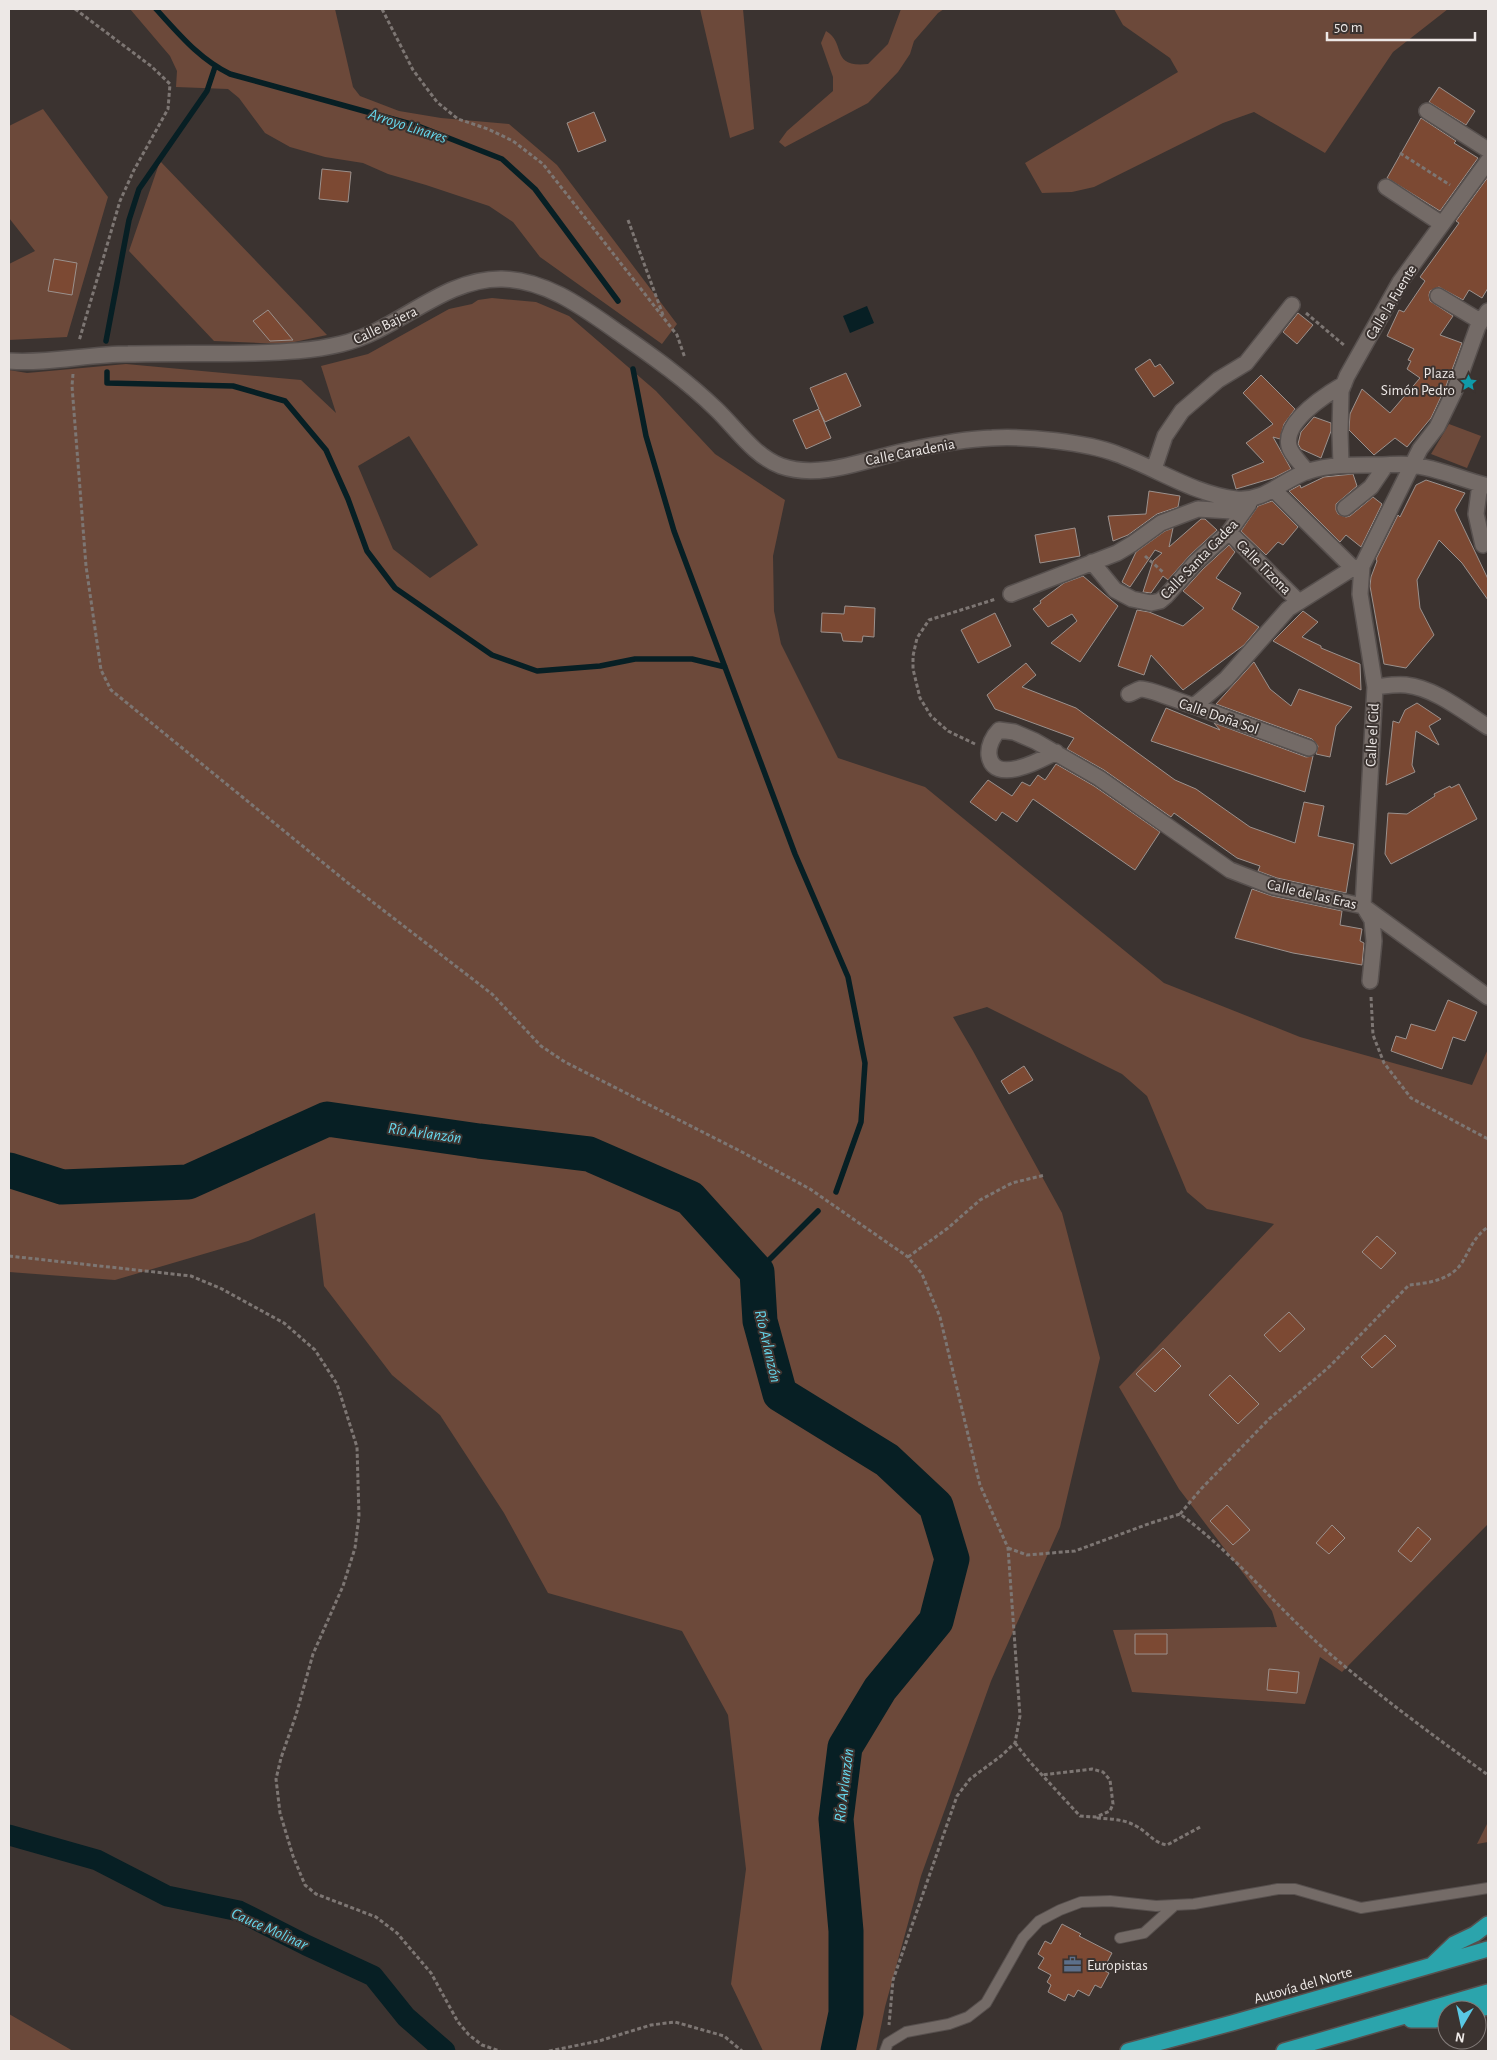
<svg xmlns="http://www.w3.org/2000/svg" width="1497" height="2060" viewBox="0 0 1497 2060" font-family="'Alegreya Sans',sans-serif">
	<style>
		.green { fill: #6c493a; fill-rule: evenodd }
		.water { fill: #071f24 }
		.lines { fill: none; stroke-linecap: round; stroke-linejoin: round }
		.stream { stroke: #071f24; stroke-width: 5.5 }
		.canal { stroke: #071f24; stroke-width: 21 }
		.river { stroke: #071f24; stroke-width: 35 }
		.building { fill: #7c4933; stroke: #9b918d }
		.service-casing { stroke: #57504e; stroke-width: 12 }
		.minor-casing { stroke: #57504e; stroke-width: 18 }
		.motorway-casing { stroke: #57504e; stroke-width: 18 }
		.path { stroke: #7d7673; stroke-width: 3; stroke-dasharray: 4 2.5; stroke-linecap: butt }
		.service { stroke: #746b67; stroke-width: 10 }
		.minor { stroke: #746b67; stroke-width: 15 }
		.motorway { stroke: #2ba4ac; stroke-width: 15 }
		.labels { text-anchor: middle; stroke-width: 4; stroke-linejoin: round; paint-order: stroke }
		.street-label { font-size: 15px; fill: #ede8e6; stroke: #3b3330 }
		.poi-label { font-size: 15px; fill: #ede8e6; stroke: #3b3330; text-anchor: end }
		.water-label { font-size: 16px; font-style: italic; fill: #66d8ed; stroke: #3b3330 }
	</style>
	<rect width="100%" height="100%" fill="#3b3330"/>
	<path class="green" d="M130 9H335L353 87 360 96 399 111 441 118 509 124 557 165 677 324 662 344 540 257 513 222 489 206 426 185 388 174 363 163 325 157 290 147 265 133 239 98 228 89 176 87 177 71 170 56Z
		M700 9H743L754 129 730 138Z
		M901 9H944L938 13 914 41 910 54 898 72 868 103 785 147 779 142 787 131 833 91V77L821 43 826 31C847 43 829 68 868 64L888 44Z
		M1114 9H1448L1393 52 1325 153 1254 112 1223 123 1094 187 1072 192 1042 193 1025 163 1178 72 1170 58 1123 25Z
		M43 109 108 197 67 337 9 340V264L35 251 9 218V126Z
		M160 161 327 335 285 344 214 341 129 251Z
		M492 298 536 302 569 316 656 391 715 454 785 500 773 556 774 611 781 644 838 758 925 787 1164 983 1300 1037 1472 1085 1488 1049V1524L1342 1672 1320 1657 1305 1704 1132 1692 1113 1630 1277 1627 1272 1611 1179 1489 1119 1387 1274 1224 1207 1209 1187 1192 1147 1096 1122 1074 987 1007 953 1017 973 1051 1062 1213 1100 1358 1060 1527 991 1681 921 1876 885 2007 876 2051H763L731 1984 746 1869 728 1715 682 1631 548 1593 504 1513 440 1415 392 1375 324 1286 315 1213 248 1241 115 1280 9 1272V370L27 373 126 364 301 380 336 413 321 366 368 354 449 309 472 304 478 300ZM409 436 478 545 430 578 393 549 358 466Z
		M1449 424 1481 436 1467 468 1431 454Z
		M1488 1822V1842L1477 1844Z
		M9 2014 73 2051H9Z"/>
	<path class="water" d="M867 306 874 323 850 333 843 316Z"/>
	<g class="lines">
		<path class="stream" d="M156 9C179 34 199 59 230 74L418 126 502 159 535 189 618 301
			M106 341 129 220 139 189 207 91 215 67
			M633 369 646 436 674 531 795 854 848 977 865 1063 861 1122 836 1192
			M107 372V383L233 386 285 401 326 450 348 499 367 551 395 588 492 655 537 671 600 666 635 659H692L725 667
			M757 1272 818 1211"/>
		<path class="canal" d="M9 1835 97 1860 167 1896 239 1911 306 1945 373 1976 406 2017 445 2051"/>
		<path class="river" d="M9 1170 62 1187 188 1182 327 1119 479 1141 589 1154 690 1198 757 1272 760 1321 780 1394 887 1460 936 1506 952 1559 936 1621 880 1689 845 1747 836 1819 846 1931V2013L838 2051"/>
	</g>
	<path class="building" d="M1439 87 1475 111 1466 125 1429 102Z
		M594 112 606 141 578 152 567 123Z
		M1421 118 1456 141 1454 143 1478 158 1440 211 1387 178Z
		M322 169 351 172 348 202 319 199Z
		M1488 177V288L1482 298 1469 290 1463 300 1439 287 1430 291 1429 295 1430 301 1453 316 1440 335 1462 343 1446 386 1431 418 1407 447 1395 438 1374 455 1349 430 1350 414 1362 389 1390 413 1420 378 1407 369 1411 361 1408 360 1414 349 1387 336 1399 310 1404 312 1425 281 1420 277 1459 223 1456 221Z
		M54 259 77 263 72 295 48 291Z
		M268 310 293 340 270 341 253 321Z
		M1298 313 1313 325 1297 344 1283 332Z
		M1150 359 1155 367 1160 364 1174 383 1154 397 1135 369Z
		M846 373 861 406 825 422 819 410 831 438 806 449 793 420 819 409 810 388Z
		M1261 375 1295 409 1284 424 1280 439 1273 437 1291 469 1273 478 1236 489 1232 475 1264 462 1246 443 1273 424 1243 393Z
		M1314 417 1331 423V431L1321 458 1301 449 1298 444 1301 432Z
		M1353 474 1357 486 1336 504V510L1338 514 1346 517 1350 516 1373 497 1382 504 1361 547 1346 535 1340 542 1289 491 1300 485 1301 488 1324 477Z
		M1426 480 1465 493 1455 510 1488 579V600L1462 563 1439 540 1417 580 1420 608 1434 635 1406 668 1384 664 1370 586 1371 577 1377 561 1376 559 1398 515 1400 517 1416 485Z
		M1149 491 1180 496 1178 507 1157 514 1128 535 1113 541 1108 516 1146 514Z
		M1272 501 1298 527 1283 545 1278 542 1266 555 1241 531 1258 506Z
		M1201 519H1205L1217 530 1190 555 1168 580 1163 576 1151 593 1143 592 1153 561 1162 553 1155 550 1130 587 1122 582 1136 552 1165 531 1173 528 1169 547Z
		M1075 528 1080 556 1040 563 1035 535Z
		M1229 545 1235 552 1216 578 1241 593 1232 609 1259 627 1244 645 1183 690 1151 655 1144 675 1118 666 1137 610 1149 612 1183 626 1204 608 1183 591 1203 569Z
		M1083 576 1118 606 1080 662 1051 643 1077 621 1072 614 1048 627 1033 609 1041 603 1040 601 1064 583Z
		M845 606 875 608 874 637 863 636 862 642 843 641 841 633 821 632 822 613 844 614Z
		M1303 611 1318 622 1302 637 1321 646V648L1360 664 1361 690 1273 641Z
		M995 613 1011 646 978 663 961 630Z
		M1254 662 1270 689 1291 706 1299 689 1352 707 1336 726 1330 757 1316 754 1318 746 1312 739 1216 704Z
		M1026 663 1036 675 1022 687 1076 708 1175 780 1196 789 1250 827 1295 843 1304 802 1324 806 1318 836 1354 844 1346 893 1277 878 1258 871 1260 866 1237 858 1174 813 1171 817 1104 770 1067 749 1074 738 995 709 987 695Z
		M1417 703 1441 719 1429 726 1439 745 1416 731 1412 765 1415 772 1386 785 1393 721 1399 723 1405 710Z
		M1166 708 1220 730 1214 723 1306 757 1313 756 1305 792 1151 741Z
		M1056 764 1094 786 1160 832 1135 870 1033 799 1017 822 1002 812 996 821 970 802 988 780 1012 796 1022 782 1030 786 1038 775 1045 780Z
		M1459 784 1477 819 1391 864 1385 854 1388 813 1407 814 1435 796 1434 794 1450 786 1451 788Z
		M1252 889 1272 896 1342 911 1340 925 1362 929 1360 941 1364 943 1362 965 1293 953 1235 938Z
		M1448 1000 1477 1012 1465 1041 1453 1037 1442 1069 1391 1051 1396 1036 1406 1039 1411 1024 1435 1031Z
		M1024 1066 1033 1080 1009 1094 1001 1081Z
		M1377 1236 1396 1253 1381 1269 1362 1252Z
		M1289 1312 1305 1329 1280 1352 1264 1335Z
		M1385 1335 1396 1346 1372 1368 1361 1357Z
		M1163 1348 1181 1366 1155 1392 1136 1374Z
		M1230 1375 1259 1404 1238 1424 1209 1395Z
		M1227 1505 1250 1530 1233 1545 1210 1521Z
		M1332 1525 1345 1538 1329 1554 1316 1543Z
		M1418 1527 1431 1539 1411 1562 1398 1551Z
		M1135 1634H1167V1654H1135Z
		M1269 1669 1299 1672 1297 1693 1267 1690Z
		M1062 1924 1081 1934 1079 1936 1112 1953 1103 1970 1109 1973 1101 1988 1095 1985 1089 1996 1078 1990 1074 1997 1068 1994 1065 2001 1048 1992 1051 1985 1047 1982 1051 1975 1038 1968 1044 1958 1038 1954 1045 1941 1051 1944Z"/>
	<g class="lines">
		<defs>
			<path id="service" d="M1120 1938 1144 1933 1175 1905
				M885 2051 888 2043 906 2032 949 2024 968 2017 986 2003 1023 1938 1039 1921 1060 1910 1081 1902 1110 1901 1156 1906 1194 1904 1278 1889H1295L1361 1908 1488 1888"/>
			<path id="minor" d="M1427 111 1488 150
				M1386 187 1442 224
				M1438 296 1480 321
				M9 361C49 364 88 354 128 354 170 353 212 354 255 353 284 352 312 351 341 344 398 331 442 278 502 279 548 280 586 310 622 335 655 358 687 381 716 409 736 428 754 456 781 466 821 480 866 459 905 451 933 445 963 439 992 438 1025 436 1086 442 1117 454 1156 468 1194 494 1236 499 1265 502 1283 479 1309 471 1332 464 1356 465 1380 465 1390 465 1402 463 1412 465 1438 468 1463 480 1488 486
				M1341 465 1340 433 1341 391 1347 376 1400 282 1488 161
				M1154 469 1165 436 1182 411 1218 380 1246 363 1292 305
				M1307 472C1302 464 1291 455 1289 446 1283 421 1327 394 1344 384
				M1480 484 1476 514 1483 545
				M1274 490 1353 568
				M1345 508 1371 487 1386 465
				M1229 532 1299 602
				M1092 562 1115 590 1132 599 1151 603 1160 601 1166 596 1196 562 1229 532 1249 504
				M1011 594 1117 553 1132 544 1161 523 1198 509 1232 511 1243 506 1252 499
				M1375 687C1385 686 1395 684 1406 685 1435 688 1464 712 1488 727
				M1129 694C1132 693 1137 690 1140 689 1148 688 1183 703 1194 706L1309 748
				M1194 706 1226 679 1288 609 1353 568 1362 566
				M1056 752C1041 760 993 786 989 755 988 746 993 736 999 730L1014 732 1035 741 1099 778 1230 870 1274 887 1363 906 1488 997
				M1363 906 1375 687 1360 594 1362 566 1420 449 1437 427 1455 390 1478 326 1488 311
				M1364 907 1372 920 1374 941 1370 981"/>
			<path id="motorway" d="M1433 1964 1454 1944 1475 1934 1488 1924
				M1476 2010 1488 2007
				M1411 2020H1435L1447 2017
				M1128 2051 1232 2023 1488 1949
				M1284 2051 1488 1992"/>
		</defs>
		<use href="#service" class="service-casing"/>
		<use href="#minor" class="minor-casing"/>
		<use href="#motorway" class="motorway-casing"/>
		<path class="path" d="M75 9 151 66 170 84 168 109 134 170 120 201 79 341
			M382 9 413 70 437 102 458 119 488 129 513 141 543 164 677 335 685 358
			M1400 153 1450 185
			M628 220 663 315
			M1306 313 1345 346
			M73 374 72 386 86 566 101 670 111 690 348 883 492 994 541 1046 565 1062 742 1152 810 1189 908 1257 922 1274 940 1317 980 1485 1008 1548 1020 1716 1015 1743 1001 1756 970 1779 957 1796 893 1980 889 2025
			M1145 556 1164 573
			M975 744 948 731 931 716 920 698 913 669V656L917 638 929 620 996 599
			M1371 997 1373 1035 1384 1063 1411 1098 1488 1139
			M9 1256 191 1276 220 1288 284 1323 315 1350 337 1384 357 1447 359 1516 355 1548 343 1586 313 1654 296 1715 281 1758 276 1779 280 1813 293 1856 305 1885 316 1894 376 1917 397 1933 431 1973 458 2022 469 2035 482 2045 500 2051
			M908 1257 948 1228 980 1200 1012 1183 1045 1175
			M1180 1514 1201 1489 1269 1419 1330 1366 1409 1285C1429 1283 1452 1280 1463 1261 1471 1247 1475 1236 1488 1227
			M1008 1548 1027 1555 1075 1551 1151 1523 1180 1514C1233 1553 1274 1604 1322 1647 1375 1693 1431 1734 1488 1775
			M1015 1743 1030 1762 1080 1816 1096 1817 1110 1811 1113 1804 1110 1780 1103 1772 1092 1769 1042 1775
			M1097 1818C1110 1819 1124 1819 1136 1826 1149 1833 1152 1842 1167 1845L1202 1826
			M549 2051 599 2041 651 2025 675 2022 724 2036 742 2051"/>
		<use href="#service" class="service"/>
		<use href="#minor" class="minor"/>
		<use href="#motorway" class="motorway"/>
	</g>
	<defs>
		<symbol id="sight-bare" viewBox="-9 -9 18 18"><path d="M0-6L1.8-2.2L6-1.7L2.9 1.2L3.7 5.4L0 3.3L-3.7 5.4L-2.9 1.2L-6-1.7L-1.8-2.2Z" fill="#0f9aa8" stroke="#3b3330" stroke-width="2.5" paint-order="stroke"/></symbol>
		<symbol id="office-bare" viewBox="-9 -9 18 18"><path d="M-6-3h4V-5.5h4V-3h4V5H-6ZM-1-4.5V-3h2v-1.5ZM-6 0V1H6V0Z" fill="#5c6f8a" stroke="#3b3330" stroke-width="2.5" paint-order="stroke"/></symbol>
	</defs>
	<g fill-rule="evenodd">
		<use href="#sight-bare" x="1456" y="370" width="25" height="25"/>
		<use href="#office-bare" x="1060" y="1952" width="25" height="25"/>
	</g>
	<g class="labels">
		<g class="street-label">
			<text transform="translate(1391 302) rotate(-59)" y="5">Calle la Fuente</text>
			<text transform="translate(385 325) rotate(-26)" y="5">Calle Bajera</text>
			<text transform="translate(910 452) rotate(-11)" y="5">Calle Caradenia</text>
			<text transform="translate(1199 559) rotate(-46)" y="5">Calle Santa Gadea</text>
			<text transform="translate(1264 567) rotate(45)" y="5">Calle Tizona</text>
			<text transform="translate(1219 716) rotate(19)" y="5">Calle Doña Sol</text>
			<text transform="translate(1372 735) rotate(-87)" y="5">Calle el Cid</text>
			<text transform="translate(1312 894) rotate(13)" y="5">Calle de las Eras</text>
			<text transform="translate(1303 1985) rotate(-16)" y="5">Autovía del Norte</text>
		</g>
		<g class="poi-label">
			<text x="1455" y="378">Plaza<tspan x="1455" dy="17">Simón Pedro</tspan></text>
			<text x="1087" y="1970" text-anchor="start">Europistas</text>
		</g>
		<g class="water-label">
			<text transform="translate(408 125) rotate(18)" y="6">Arroyo Linares</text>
			<text transform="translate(425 1132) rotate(8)" y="6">Río Arlanzón</text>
			<text transform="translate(769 1346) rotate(77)" y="6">Río Arlanzón</text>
			<text transform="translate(843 1785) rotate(-83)" y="6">Río Arlanzón</text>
			<text transform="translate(270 1928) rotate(24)" y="6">Cauce Molinar</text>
		</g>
	</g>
	<rect width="1497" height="2060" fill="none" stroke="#ede8e6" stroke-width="20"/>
	<g transform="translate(1462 2025) rotate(189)"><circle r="24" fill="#3b3330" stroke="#827b79"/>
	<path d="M0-4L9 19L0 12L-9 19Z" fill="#59c8e4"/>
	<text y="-8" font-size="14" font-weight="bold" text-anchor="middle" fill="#ede8e6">N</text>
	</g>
	<path d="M1327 32v8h148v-8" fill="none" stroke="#ede8e6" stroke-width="2.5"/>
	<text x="1334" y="32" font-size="15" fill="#ede8e6" stroke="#3b3330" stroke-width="4" paint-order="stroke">50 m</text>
</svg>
